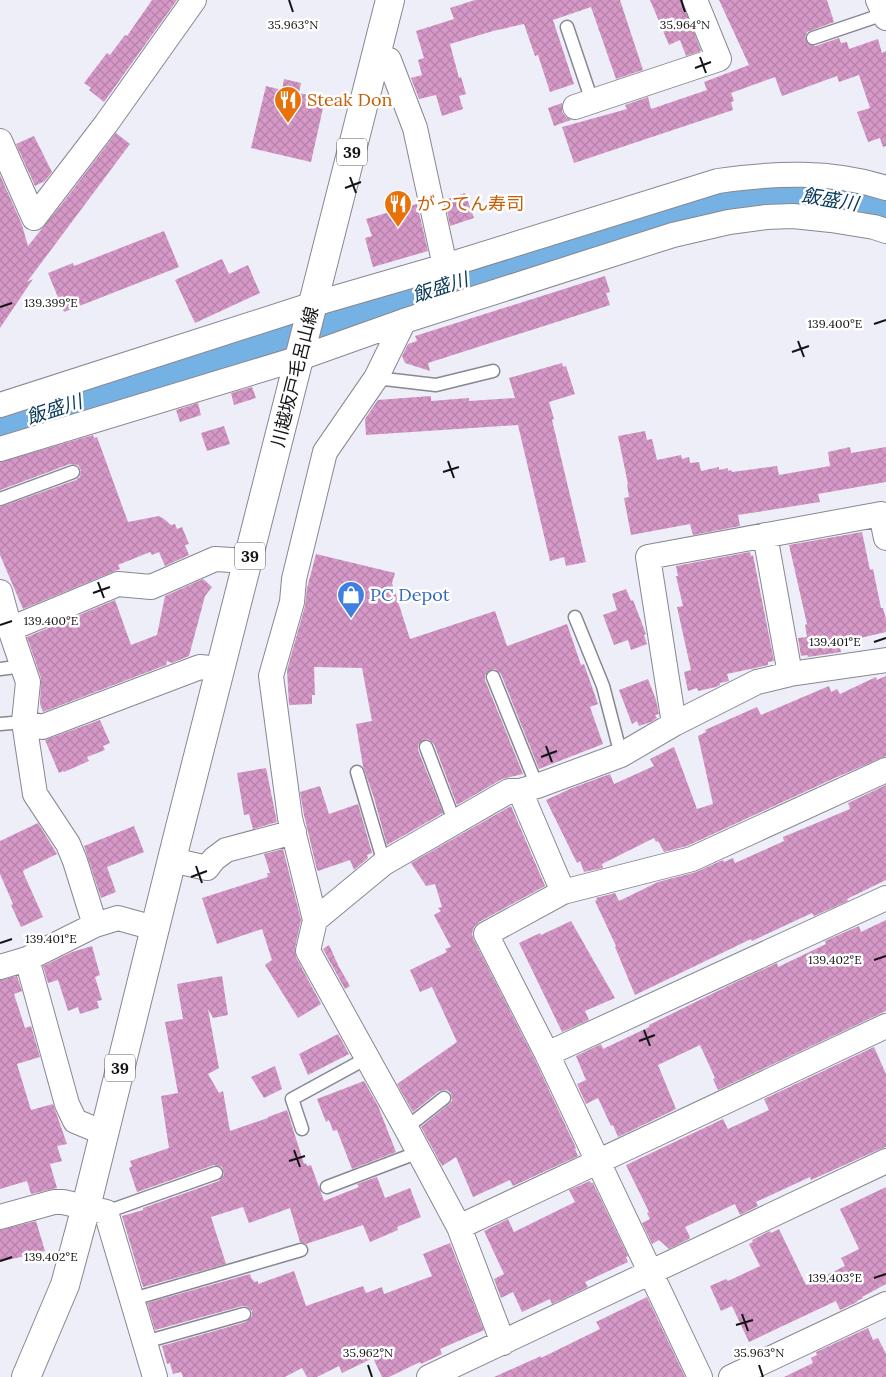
<svg xmlns="http://www.w3.org/2000/svg" width="886" height="1377" viewBox="0 0 886 1377" font-family="Lora,'Noto Sans JP',serif">
	<style>
		.lines { fill: none; stroke-linecap: round; stroke-linejoin: round }
		.river { stroke: #75b2e3; stroke-width: 40 }
		.building { fill: url(#building-cross-hatch) }
		.lane-casing { stroke: #878891; stroke-width: 15 }
		.street-casing { stroke: #878891; stroke-width: 26 }
		.primary-casing { stroke: #878891; stroke-width: 30 }
		.lane { stroke: #fff; stroke-width: 12 }
		.street { stroke: #fff; stroke-width: 24 }
		.primary { stroke: #fff; stroke-width: 28 }
		.ticks { fill: none; stroke: #141417; stroke-width: 2 }
		.labels { text-anchor: middle; stroke-width: 5; stroke-linejoin: round; paint-order: stroke }
		.shield { fill: #fff; stroke: #5a5a5d; stroke-width: 1 }
		.shield-label { font-size: 16px; font-weight: bold; fill: #141417 }
		.food-label { font-size: 18px; fill: #c56008; stroke: #fff; text-anchor: start }
		.street-label { font-size: 18px; fill: #141417; stroke: #fff }
		.shop-label { font-size: 18px; fill: #366cbe; stroke: #fff; text-anchor: start }
		.water-label { font-size: 19px; font-style: italic; fill: #093a5a; stroke: #fff }
		.ticks-label { font-size: 12px; text-anchor: middle; fill: #141417; stroke: #fff; stroke-width: 5; stroke-linejoin: round; paint-order: stroke }
	</style>
	<defs>
		<pattern id="building-cross-hatch" width="8" height="8" patternUnits="userSpaceOnUse" patternTransform="scale(1.25)"><rect width="8" height="8" fill="#d598c7"/><path d="M0 0l8 8M0 8l8-8" fill="none" stroke="#b682aa"/></pattern>
	</defs>
	<rect width="100%" height="100%" fill="#edeef8"/>
	<g class="lines">
		<path class="river" d="M0 426 259 344 426 292 630 224 718 198 772 192 810 193 847 199 886 208"/>
	</g>
	<path class="building" d="M152 0H177L104 102 89 90 91 88 84 83 107 53 110 55 125 35 127 36Z
		M475 0H620L643 70 616 79 591 7 553 20 574 84 550 92 538 55 535 56 524 24 493 31 450 44 459 78 461 77 466 94 459 96 463 109 442 116 436 95 419 99 411 78 422 75 418 60 424 58 416 31 454 19 450 8Z
		M650 0H682L701 51 686 56 680 40 669 45Z
		M719 0H827L834 22 807 32 805 37 808 44 816 46 839 38 841 43 847 42 849 49 878 39 882 53 886 51V146L883 147 880 138 868 142 857 112 870 108 859 75 839 82 837 76 782 96 775 77 731 93 734 101 731 102 733 110 574 163 562 127 627 109 625 105 648 97 651 109 707 90 704 82 749 65Z
		M284 79 301 83 299 93 325 99 311 162 251 148 266 86 282 90Z
		M562 103V112L566 117 571 120 554 126 548 108Z
		M116 133 130 144 27 282 33 279 0 328V175L22 225 28 246 65 200Z
		M34 136 52 172 45 181 35 186 16 144Z
		M465 193 474 218 450 226 445 200Z
		M417 204 428 251 373 267 365 238 372 236 366 219Z
		M164 231 179 267 64 312 48 273 73 263 74 266Z
		M222 259 229 274 248 265 260 293 195 323 175 280Z
		M605 276 610 292 606 293 610 305 428 363 430 371 405 363 402 356 408 344 417 341 415 336Z
		M562 363 563 367 566 366 575 394 549 402 554 419 552 420 586 562 566 566 564 557 550 561 518 425 366 435 365 419 378 400 431 396V401L469 398V401L515 398 509 378Z
		M252 387 256 398 234 405 231 393Z
		M198 403 201 415 180 422 176 410Z
		M224 426 230 444 207 451 201 433Z
		M645 431 647 440 652 439 657 460 681 455 682 459 689 457 690 463 699 462 701 471 719 467V470L728 468V471L731 470 732 472 777 466 779 475 830 466 828 452 850 447 851 453 886 447V482L818 494 820 502 738 515 740 526 693 535 690 524 631 535 624 498 629 497 627 484H628L618 436Z
		M93 435 94 438 97 437 128 522 159 516 164 519 171 525 175 524 177 529 182 527 189 544 185 545 189 555 165 566 159 552 152 555 150 552 118 565 120 569 23 609 0 555V507L76 480 80 477 81 470 78 465 70 464 0 490V462Z
		M862 532 870 570 873 569 881 608H883L886 619V632L839 643 841 652 815 656 808 657 807 655 801 656 798 638 807 637 805 625 807 624 789 545Z
		M750 552 751 556 753 555 774 661 768 662V665L727 674 729 681 720 683V685L716 687 698 691 697 688 688 691 684 672 691 670 677 607 683 606 676 576H678L676 566Z
		M316 554 395 573 392 583 410 639 495 611 507 646 567 624 581 665 584 664 598 704 590 707 603 744 539 769 501 674 495 669 490 670 485 675V680L523 774 502 779 457 805 434 744 428 739 423 740 418 745V750L443 813 387 845 374 798 363 766 356 724 372 721 362 668 314 667 315 695H312V704L289 705 287 670 305 606 307 588Z
		M203 579 212 587 205 596 189 656 172 663 167 661 166 665 43 712 40 704 41 678 27 637 115 600 131 645 157 635 165 596Z
		M626 589 631 601 633 600 646 634 644 635 647 644 631 650 628 640 614 645 603 615 617 610 612 594Z
		M886 676V756L837 777 687 846 664 852 658 841 656 842 654 838 602 864 603 868 584 872 580 861 577 863 546 800 572 788 610 774 614 784 654 766 650 759 674 747 697 809 713 804 698 736 706 732 705 730 757 707 761 715 829 686 831 692 837 689 840 694 876 677 877 680Z
		M648 679 656 700 659 714 655 715 657 718 651 722 639 726 637 721 632 724 619 690Z
		M100 720 110 743 103 746 105 750 87 757 89 761 64 772 63 771 59 773 45 740Z
		M266 768 277 822 253 829 249 814 244 815 237 773Z
		M886 785V880L847 899 848 901 814 916 812 913 752 941 751 939 635 995 615 947 616 946 595 901 597 900 596 898 615 893 619 901 658 882 696 872 723 860 724 862 733 858 735 863 784 841 783 837 850 809 848 803Z
		M320 786 329 814 358 804 372 853 367 855 368 858 354 870 350 860 318 871 317 870 304 815 300 792Z
		M511 806 545 886 479 922 474 927 472 934 474 940 535 1060 576 1148 575 1149 578 1156 513 1186 510 1180 473 1197 456 1157 442 1166 421 1127 449 1104 452 1101 451 1093 447 1090 439 1091 413 1112 397 1084 457 1042 432 987 420 992 410 970 447 952 445 949 451 947 434 915 441 911 438 908 442 907 435 884 426 886 411 863Z
		M38 823 57 854 24 870 23 872 43 917 21 927 11 905 13 904 0 874V841Z
		M134 826 144 852 107 867 116 892 101 898 84 846Z
		M283 849 301 920 295 948 296 957 321 1004 298 1018 265 965 272 960 262 929 217 944 202 898 268 877 267 873H270L264 854Z
		M886 920V1011L718 1090 713 1079 715 1078 700 1045 658 1065 676 1109 618 1137 613 1125 611 1126 598 1098 586 1104 577 1084 586 1080 576 1056 601 1044 603 1049 649 1027V1025L734 983 777 963 778 967 826 944 825 941 859 926 861 932Z
		M571 921 615 998 585 1011 589 1020 562 1032 519 943 540 933 541 935Z
		M329 945 339 967 350 986 345 989 323 949Z
		M92 946 100 975 95 977 102 1000 97 1001 99 1008 80 1014 78 1007 68 1011 58 980 48 983 43 966 72 952Z
		M17 976 22 991 14 994 25 1028 31 1026 40 1057 17 1064 31 1110 53 1104 67 1144 57 1146 62 1161 50 1164 57 1188 31 1194 27 1181 0 1189V980Z
		M222 976 228 1015 213 1018 208 1009 219 1068 208 1074 219 1093 223 1091 230 1131 268 1118V1117L287 1110 304 1164 306 1163 307 1166 311 1165 324 1201 359 1187 357 1184 377 1177 385 1198 410 1188 421 1217 397 1227 398 1230 370 1242 363 1225 306 1244 300 1242 290 1208 249 1223 243 1207 211 1217 226 1264 143 1287 122 1216 143 1210V1208L219 1181 224 1175 222 1167 214 1165 137 1192 129 1168 132 1166 130 1161 169 1148 161 1096 178 1093 165 1022 183 1019 177 984Z
		M338 1034 349 1054 308 1075 299 1054Z
		M874 1047 886 1074V1147L880 1149 811 1180 810 1177 756 1202 758 1206 740 1215 735 1204 685 1227 690 1237 689 1239 669 1249 659 1240 652 1244 642 1223 650 1219 647 1213 649 1212 626 1165 723 1119 728 1129 769 1110 764 1099Z
		M275 1066 282 1089 264 1098 251 1077Z
		M364 1081 378 1106 396 1152 352 1169 337 1130 333 1131 329 1120 326 1122 317 1099Z
		M590 1181 591 1183H593L628 1256 626 1257 628 1262 585 1282 588 1287 552 1304 550 1299 522 1312 513 1292 501 1298 494 1279 504 1274 484 1231 508 1219 514 1232 575 1202 569 1190Z
		M886 1187V1284L862 1297 863 1298 857 1301V1302L840 1310 836 1301 749 1342 732 1306 721 1311 710 1286 726 1279 728 1281 760 1266 749 1244 753 1242 752 1240 770 1231 771 1233 779 1229 806 1285 845 1266 841 1258 859 1249 840 1209Z
		M36 1221 45 1251 0 1262V1230Z
		M450 1243 484 1330 440 1349 442 1354 421 1364 420 1362 389 1377H382L373 1358 342 1373 339 1366 317 1377H307L302 1368 285 1377H183L181 1372 173 1374 170 1363 167 1364 162 1346 246 1322 252 1316V1311L246 1306H242L155 1330 147 1303 250 1274 252 1280 253 1279 254 1282 258 1281V1284L294 1271 306 1306 363 1286 366 1293 382 1287 384 1294 432 1276 423 1254Z
		M647 1297 685 1377H494L541 1356V1358L600 1329 596 1322Z
		M868 1328 873 1340 878 1338 886 1354V1377H784L813 1363 811 1358 817 1355 816 1352Z"/>
	<g class="lines">
		<defs>
			<path id="lane" d="M567 27 592 101
				M813 38 884 14
				M376 378 436 385 493 371
				M0 499 73 472
				M575 617 603 686 621 755
				M0 669 23 666
				M493 677 537 786
				M0 724 24 722
				M426 747 455 823
				M357 772 384 863
				M406 1128 444 1098
				M302 1129 292 1099 367 1058
				M327 1187 419 1152
				M106 1212 216 1173
				M133 1299 301 1250
				M145 1342 244 1314"/>
			<path id="street" d="M878 0 886 18
				M376 57 389 60 415 128 445 266
				M575 107 719 59 695 0
				M0 141 34 218 106 124 194 0
				M0 405 314 304 445 266 718 181C774 173 831 170 886 188
				M0 449 300 358 404 321 673 235 729 222 766 217 793 216 831 220 874 227 886 231
				M765 535 790 674
				M0 592 10 629 28 682 24 722 35 794 68 844 75 861 95 925
				M10 629 118 584 151 587 215 559 248 561
				M24 722 42 727 200 667 220 669
				M674 724 648 557 881 514 886 538
				M520 791 563 892
				M172 860 207 868 214 859 226 850 294 832
				M315 920 290 818 271 676 292 602 294 579 325 452 376 378 404 321
				M27 959 67 1104 75 1121 104 1133
				M0 967 27 959 95 925 118 918 154 928
				M547 1054 886 898
				M0 1217 54 1202H63L106 1212 155 1377
				M459 1227 886 1026
				M503 1343 459 1227 406 1128 308 951 315 920 384 863 509 791H520L537 786 621 755 674 724 757 682 790 674 886 660
				M429 1377 886 1161
				M700 1377 547 1054 486 934 563 892 692 859 886 770
				M731 1377 886 1304"/>
			<path id="primary" d="M26 1377 65 1285 86 1207 176 843 390 0"/>
		</defs>
		<use href="#lane" class="lane-casing"/>
		<use href="#street" class="street-casing"/>
		<use href="#primary" class="primary-casing"/>
		<use href="#lane" class="lane"/>
		<use href="#street" class="street"/>
		<use href="#primary" class="primary"/>
	</g>
	<path class="ticks" d="M289 0 293 12M681 0 685 12M700 57 706 73M695 68 711 62M350 177 356 193M345 188 361 182M0 307 12 303M874 324 886 320M798 341 804 357M792 352 809 346M448 461 454 478M443 472 459 467M98 582 104 598M93 593 110 587M0 625 12 621M874 642 886 638M546 746 552 762M541 757 557 751M196 866 202 883M191 877 207 871M0 943 12 939M874 960 886 956M644 1030 650 1046M639 1041 655 1035M294 1150 300 1167M289 1161 305 1156M0 1261 12 1257M874 1278 886 1274M742 1314 748 1331M736 1325 753 1320M368 1365 372 1377M759 1365 763 1377"/>
	<defs>
		<symbol id="restaurant-pin" viewBox="-11 -11 22 30"><path d="M0 17L-7.5 6A9.5 9.5 0 1 1 7.5 6Z" fill="#e8710a" stroke="#fff"/><path d="M-5-6h1v4h1v-4h1v4h1v-4h1v5L-1.5 .5V6h-2V.5L-5-1ZM5-6V6H3V1.5H1.5Q1.5-4 5-6Z" fill="#fff"/></symbol>
		<symbol id="shop-pin" viewBox="-11 -11 22 30"><path d="M0 17L-7.5 6A9.5 9.5 0 1 1 7.5 6Z" fill="#3f7fe0" stroke="#fff"/><path d="M-5-2.5h2.3a2.7 3.5 0 0 1 5.4 0H5L5.5 6h-11ZM-1.5-2.5h3a1.5 2.3 0 0 0-3 0Z" fill="#fff"/></symbol>
	</defs>
	<g fill-rule="evenodd">
		<use href="#restaurant-pin" x="272" y="84" width="32" height="43"/>
		<use href="#restaurant-pin" x="382" y="188" width="32" height="43"/>
		<use href="#shop-pin" x="335" y="579" width="32" height="43"/>
	</g>
	<g class="labels">
		<g class="shield">
			<rect x="337" y="138.5" width="30" height="27" rx="4"/>
			<rect x="235" y="542.5" width="30" height="27" rx="4"/>
			<rect x="105" y="1054.5" width="30" height="27" rx="4"/>
		</g>
		<g class="shield-label">
			<text x="352" y="158">39</text>
			<text x="250" y="562">39</text>
			<text x="120" y="1074">39</text>
		</g>
		<g class="food-label">
			<text x="307" y="106">Steak Don</text>
			<text x="417" y="210">がってん寿司</text>
		</g>
		<g class="street-label">
			<text transform="translate(295 377) rotate(-76)" y="6">川越坂戸毛呂山線</text>
		</g>
		<g class="shop-label">
			<text x="370" y="601">PC Depot</text>
		</g>
		<g class="water-label">
			<text transform="translate(830 199) rotate(9)" y="7">飯盛川</text>
			<text transform="translate(440 287) rotate(-18)" y="7">飯盛川</text>
			<text transform="translate(54 409) rotate(-18)" y="7">飯盛川</text>
		</g>
	</g>
	<g class="ticks-label">
		<text x="293" y="29">35.963°N</text>
		<text x="685" y="29">35.964°N</text>
		<text x="51" y="307">139.399°E</text>
		<text x="835" y="328">139.400°E</text>
		<text x="51" y="625">139.400°E</text>
		<text x="835" y="646">139.401°E</text>
		<text x="51" y="943">139.401°E</text>
		<text x="835" y="964">139.402°E</text>
		<text x="51" y="1261">139.402°E</text>
		<text x="835" y="1282">139.403°E</text>
		<text x="368" y="1357">35.962°N</text>
		<text x="759" y="1357">35.963°N</text>
	</g>
</svg>
